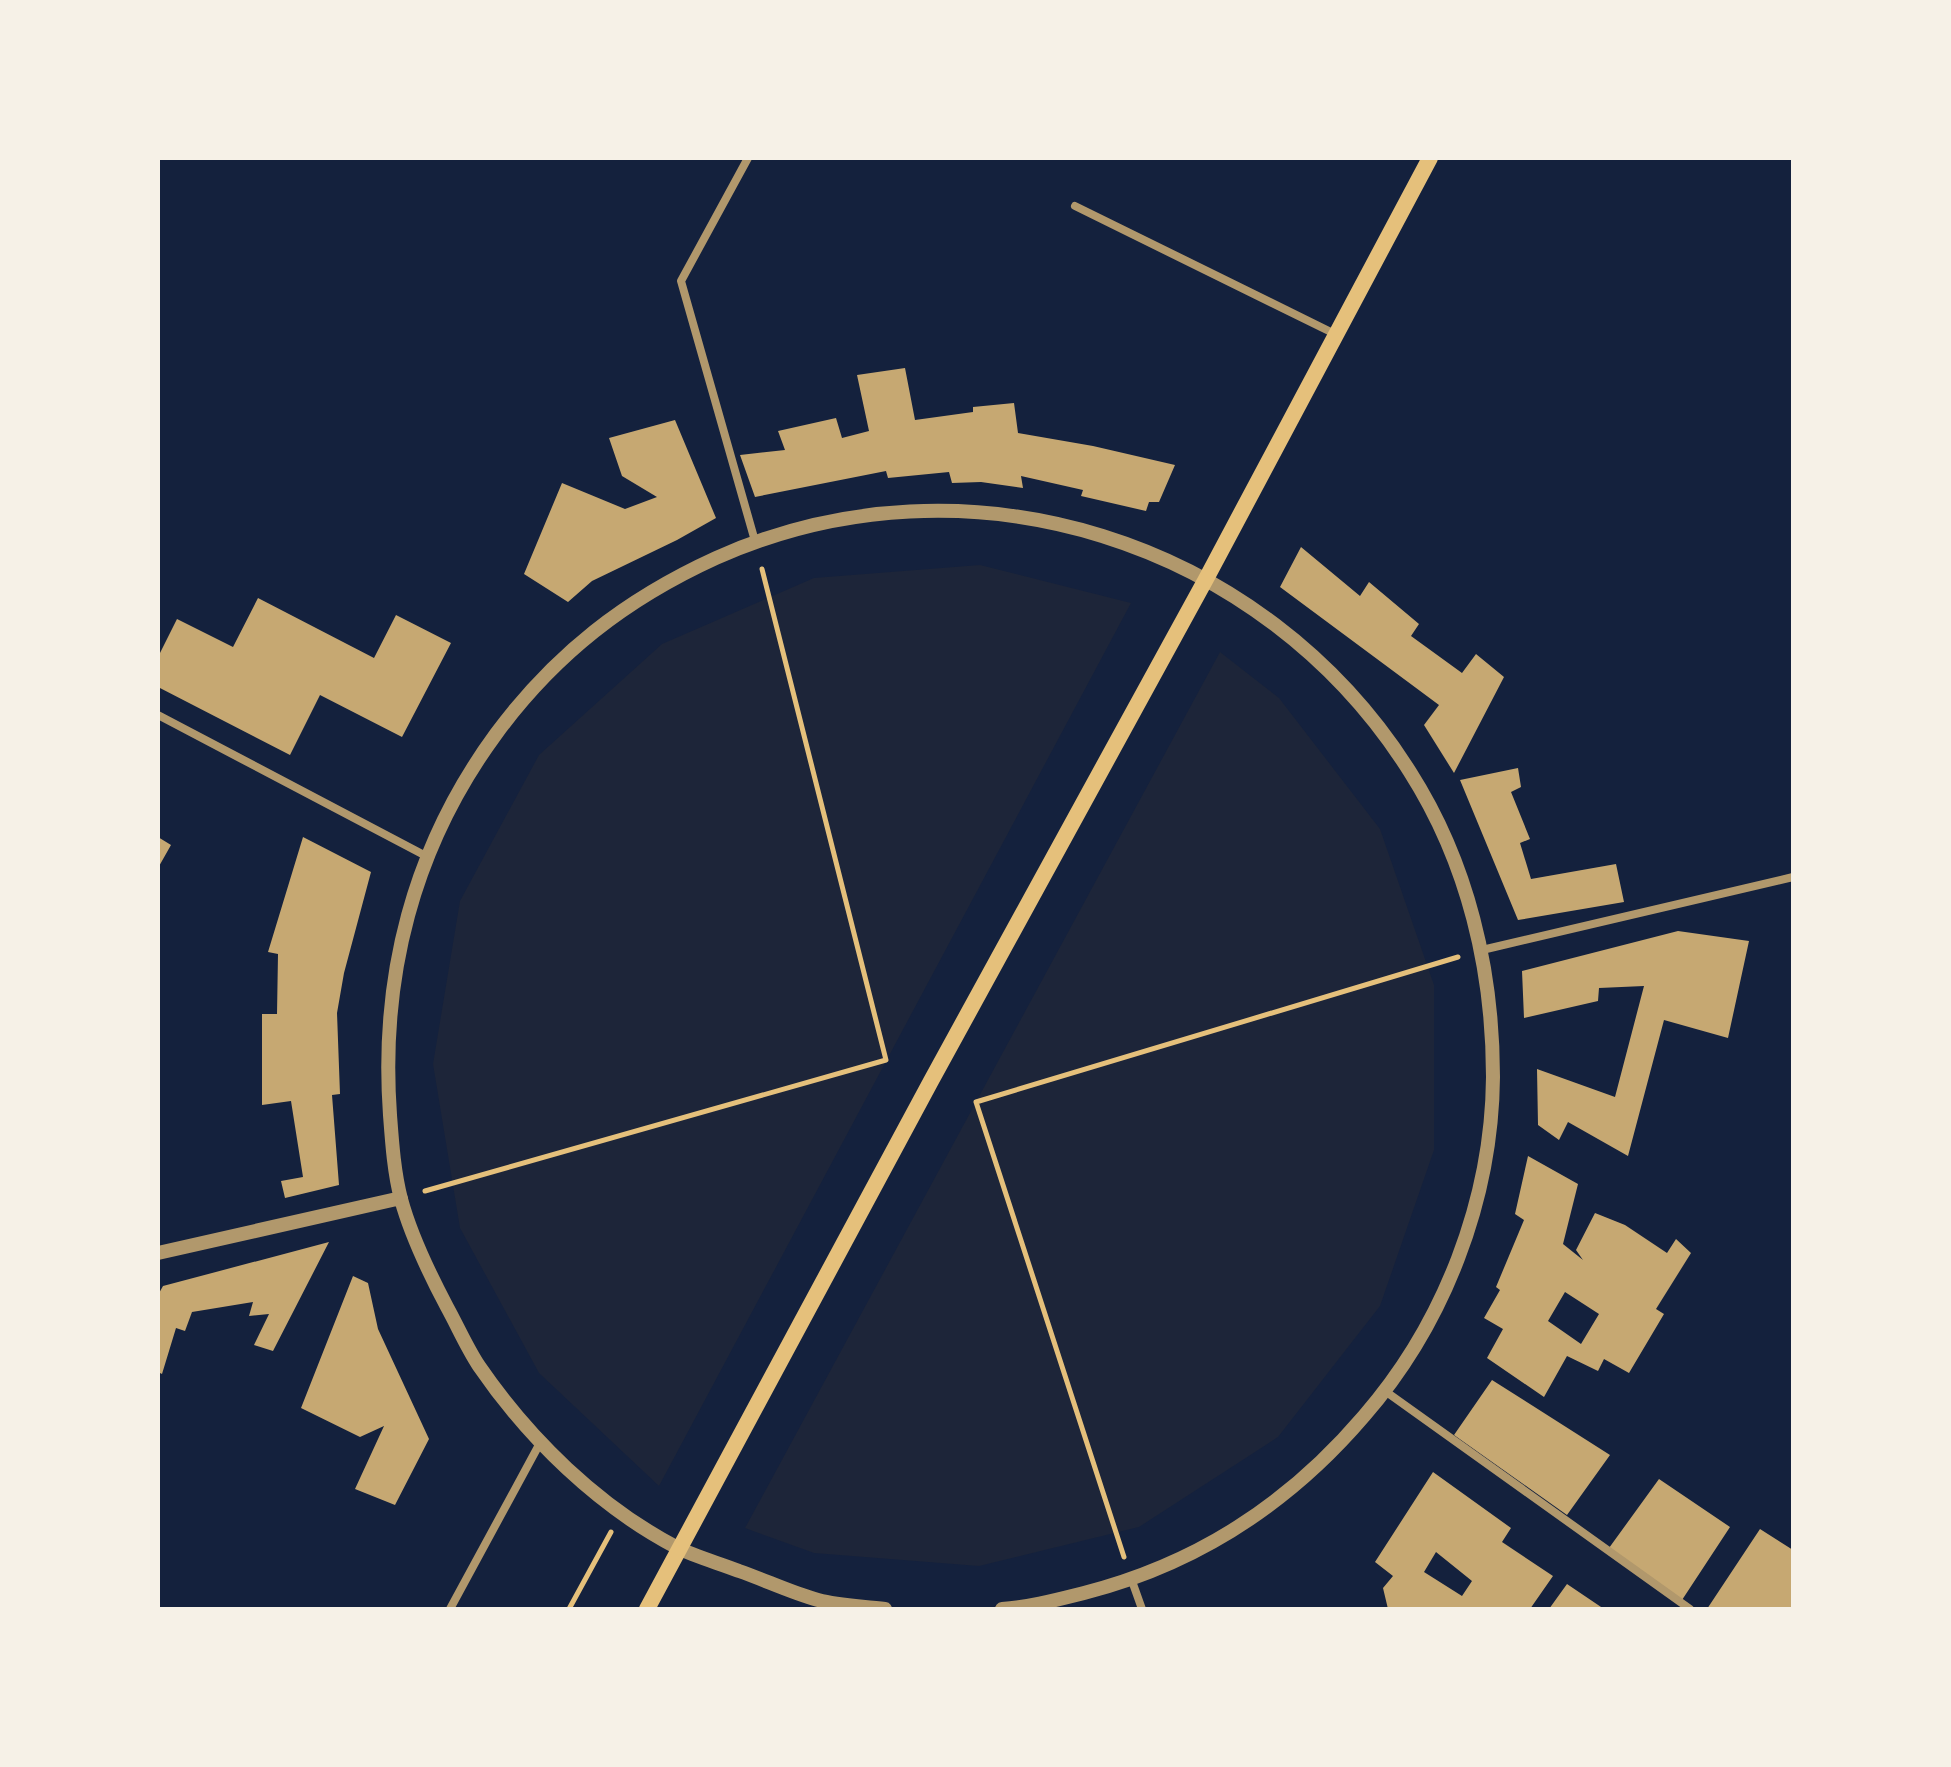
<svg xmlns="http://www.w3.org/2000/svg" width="1951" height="1767" viewBox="0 0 1951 1767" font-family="'Space Grotesk',sans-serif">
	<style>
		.green { fill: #1d2539 }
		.building { fill: #c6a872; fill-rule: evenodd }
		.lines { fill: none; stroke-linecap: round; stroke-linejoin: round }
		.path { stroke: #e5c07b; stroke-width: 5 }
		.minor { stroke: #b1986c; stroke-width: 8 }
		.tertiary { stroke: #b1986c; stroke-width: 14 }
		.secondary { stroke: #e5c07b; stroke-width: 16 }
	</style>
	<rect width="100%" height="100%" fill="#14213d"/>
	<path class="green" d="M980 565 1131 603 659 1486 539 1373 460 1228 433 1064 460 901 539 755 662 644 814 578Z
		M1220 652 1279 698 1380 829 1434 985V1150L1380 1306 1278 1437 1139 1527 979 1566 814 1553 745 1528Z"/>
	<path class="building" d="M905 368 915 420 973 412V407L1014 403 1018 433 1093 446 1175 465 1159 502H1149L1146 511 1081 496 1083 490 1021 476 1023 488 981 482 952 483 949 472 888 478 886 471 755 497 740 455 785 450 778 431 836 418 842 438 869 431 857 375Z
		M675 420 716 518 677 540 592 581 568 602 524 574 562 483 625 509 657 497 622 476 609 438Z
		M1301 547 1360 596 1369 582 1419 624 1411 636 1462 673 1476 654 1504 677 1454 773 1424 725 1439 705 1280 587Z
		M258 598 374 658 396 615 451 643 402 737 320 695 290 755 158 687V657L177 619 233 647Z
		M1518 768 1521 787 1511 792 1530 839 1520 843 1531 879 1616 864 1624 902 1518 920 1460 780Z
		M158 837 171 845 158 868Z
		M303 837 371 872 344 973 337 1013 340 1094 332 1095 339 1185 285 1198 281 1181 303 1177 291 1101 262 1105V1014H277L278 954 268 952Z
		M1678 931 1749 941 1728 1038 1664 1020 1628 1156 1568 1122 1559 1140 1538 1125 1537 1069 1615 1097 1644 986 1599 988 1598 1001 1524 1018 1522 971Z
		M1528 1156 1578 1184 1563 1244 1583 1260 1576 1250 1595 1213 1625 1225 1667 1253 1676 1239 1691 1253 1656 1309 1664 1314 1629 1373 1604 1359 1598 1371 1567 1356 1544 1397 1487 1358 1503 1329 1484 1318 1500 1290 1496 1287 1524 1220 1515 1214ZM1565 1292 1599 1314 1581 1344 1548 1321Z
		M329 1242 273 1351 254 1345 269 1314 249 1316 253 1302 192 1312 185 1331 176 1328 162 1374 158 1372V1295L163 1286Z
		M353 1276 368 1283 378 1329 429 1439 395 1505 355 1489 384 1426 360 1437 301 1408Z
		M1492 1380 1610 1455 1567 1515 1454 1435Z
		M1433 1472 1511 1528 1502 1542 1553 1576 1530 1609H1388L1383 1588 1393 1576 1375 1562ZM1436 1552 1472 1581 1462 1596 1424 1572Z
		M1659 1479 1730 1527 1682 1600 1609 1548Z
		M1760 1529 1793 1550V1609H1707Z
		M1567 1584 1604 1609H1549Z"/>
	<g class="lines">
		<path class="path" d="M425 1191 886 1060 762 569
			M1124 1557 976 1102 1458 957
			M569 1609 611 1532"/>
		<path class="minor" d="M748 158 681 281 755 541
			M1075 206 1335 334
			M158 715 426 856
			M1482 950 1793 877
			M1385 1391 1690 1609
			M1132 1581 1142 1609
			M450 1609 540 1443"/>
		<path class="tertiary" d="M158 1253 401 1198
			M885 1609C863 1606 840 1606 818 1600 792 1593 765 1580 739 1571 719 1563 696 1557 676 1547 598 1506 529 1439 479 1366 467 1348 458 1327 447 1307 429 1273 411 1236 401 1199 394 1172 392 1142 390 1115 380 977 413 847 496 734 555 654 626 599 716 558 967 446 1264 540 1410 772 1468 863 1493 970 1493 1077 1492 1200 1444 1324 1364 1416 1288 1505 1197 1564 1084 1593 1056 1600 1030 1607 1002 1609"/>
		<path class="secondary" d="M647 1609 931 1081 1206 579 1430 158"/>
	</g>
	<rect width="1951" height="1767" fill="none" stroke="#f6f1e7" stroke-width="320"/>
</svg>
